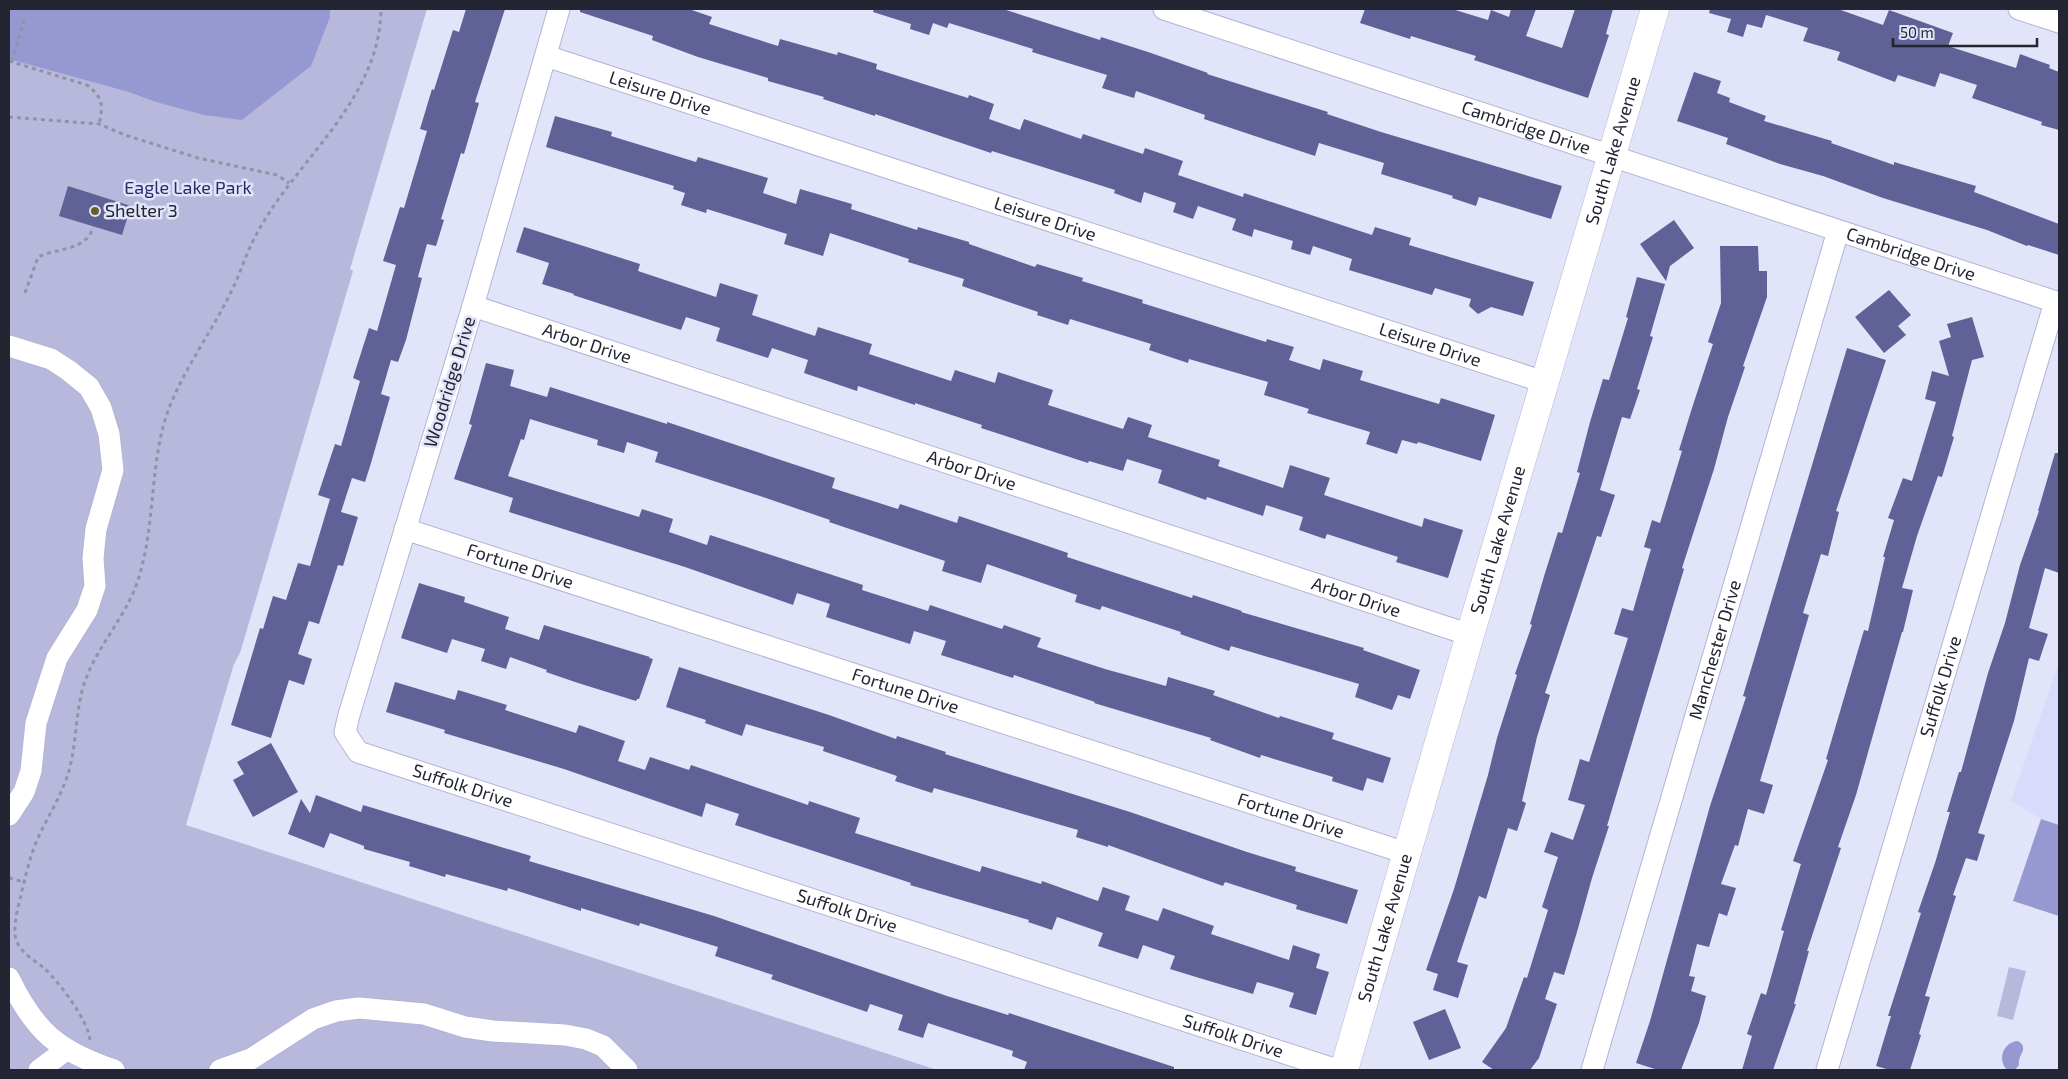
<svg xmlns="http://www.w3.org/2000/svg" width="2068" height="1079" viewBox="0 0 2068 1079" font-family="'Exo 2',sans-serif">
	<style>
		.built { fill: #d9dbfd }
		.green { fill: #b7b8dc }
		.water { fill: #9698d1 }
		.building { fill: #606196 }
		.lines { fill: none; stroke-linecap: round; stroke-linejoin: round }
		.street-casing { stroke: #b2b4d6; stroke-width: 23 }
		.secondary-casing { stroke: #b2b4d6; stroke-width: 29 }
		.path { stroke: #9193a4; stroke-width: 3; stroke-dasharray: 4 4; stroke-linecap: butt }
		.street { stroke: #fff; stroke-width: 21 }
		.secondary { stroke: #fff; stroke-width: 28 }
		.poi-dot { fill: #655f2b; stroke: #e2e4f9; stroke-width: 2 }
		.labels { text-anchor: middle; stroke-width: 5; stroke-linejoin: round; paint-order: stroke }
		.street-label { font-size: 18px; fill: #242532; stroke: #e2e4f9 }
		.park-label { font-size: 18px; fill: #2e286b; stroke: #e2e4f9 }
		.poi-label { font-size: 18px; fill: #242532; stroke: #e2e4f9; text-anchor: start }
	</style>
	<rect width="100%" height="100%" fill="#e2e4f9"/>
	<path class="built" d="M2059 662V825L2041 819 2011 801Z"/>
	<path class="green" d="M9 9H427L350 269 353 271 240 653 234 664 186 825 937 1070H9Z
		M2009 967 2026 971 2013 1020 1997 1016Z"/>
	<path class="water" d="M9 9H330V17L311 66 242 120 204 115 156 102 129 92 9 59Z
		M2041 819 2059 825V916L2013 901Z
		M2018 1041C2030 1048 2017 1055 2019 1065L2015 1070H2007C1997 1060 2003 1042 2018 1041Z"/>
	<path class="building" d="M466 9H505L475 102 479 103 464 154 461 153 441 219 444 220 436 246 427 244 418 277 422 278 406 340 398 362 391 360 381 394 390 397 371 463 365 482 352 478 341 512 358 517 343 566 338 565 319 624 309 621 298 654 312 659 304 685 289 680 271 738 231 725 260 628 263 629 273 596 286 600 298 563 310 566 330 499 318 495 335 444 341 446 360 381 353 378 369 328 377 331 396 265 383 261 400 207 404 208 427 131 420 129 432 89 434 90 453 30 459 32Z
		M580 9H689L712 17 709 24 778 46 780 39 837 55 838 52 877 64 876 69 968 98 969 95 994 104 989 119 1020 130 1024 119 1081 139 1083 134 1143 154 1145 148 1183 161 1178 175 1243 197 1244 193 1372 235 1375 227 1411 238 1409 245 1534 282 1523 316 1491 307 1478 314 1469 306 1471 299 1435 288 1432 295 1349 270 1352 259 1313 246 1310 255 1291 249 1293 241 1254 229 1252 237 1232 230 1236 219 1198 206 1193 219 1173 212 1176 203 1144 192 1141 203 1114 193 1115 190 992 151 991 153 875 114V116L823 99 824 97 768 81V78L698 57 652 40 653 36 580 12Z
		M874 9H1003L1100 40 1101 37 1148 52 1208 73 1207 74 1328 112 1327 114 1381 132 1562 186 1551 219 1479 197 1476 206 1452 198 1453 196 1381 174 1384 163 1319 143 1315 156 1204 119 1205 115 1136 91 1134 98 1102 88 1107 75 1032 52 1033 49 949 23 947 28 933 23 929 35 910 29 911 24 873 12Z
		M1365 9H1452L1488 20 1491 10 1509 17 1511 9H1536L1526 36 1562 48 1575 9H1613L1606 34 1609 35 1588 98 1474 60 1476 56 1411 36 1410 39 1360 23Z
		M1710 9H1838L1883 25 1889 10 1953 33 1948 46 2016 68 2020 54 2050 65 2049 68 2059 72V130L2041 125 2042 122 1972 98 1977 85 1940 73 1935 87 1898 75 1895 82 1837 60 1840 52 1803 41 1808 28 1766 15 1762 28 1747 24 1743 37 1727 32 1731 19 1709 13Z
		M1694 72 1721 81 1717 93 1730 98 1729 102 1766 116 1764 121 1832 141 1831 143 1894 165V162L1976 186 1974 192 2059 224V255L2028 245 2027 246 1987 230 1883 198 1823 176 1780 164 1726 144 1728 138 1677 121Z
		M555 116 612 132 611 136 696 162 698 157 768 178 763 193 796 204 800 189 852 204 851 209 917 230 918 227 969 242V244L1035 267 1037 264 1083 278 1082 281 1143 300 1142 303 1266 342 1267 339 1294 347 1289 360 1320 370 1323 359 1363 371 1360 380 1439 404 1441 398 1495 415 1481 461 1418 442 1417 444 1402 440 1397 454 1366 444 1370 432 1307 413 1309 409 1264 395 1268 382 1189 359 1188 363 1149 350 1151 344 1070 319 1068 325 1037 315 1038 312 962 286 964 279 908 262 909 259 830 233 823 256 784 244 787 234 707 209 706 213 681 205 685 193 673 189 674 186 546 147Z
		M68 186 131 206 122 235 59 216Z
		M1674 220 1694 248 1670 266 1666 281 1640 244Z
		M524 227 640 264 638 271 716 297 720 283 758 295 752 315 815 336 818 327 872 344 869 354 951 381 955 370 995 383 998 372 1053 390 1048 405 1123 429 1128 417 1152 425 1148 437 1220 460 1218 466 1283 488 1290 465 1330 478 1324 495 1422 527 1424 518 1463 530 1448 578 1396 562 1398 557 1327 534 1325 539 1299 530 1303 517 1266 505 1263 516 1207 497 1206 500 1158 483 1162 470 1127 459 1123 471 1089 461 1088 463 981 428 982 425 915 403V405L858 386 857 391 804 373 808 360 772 348 768 358 716 341 720 328 686 317 681 330 573 295 574 294 542 284 549 263 516 252Z
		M1720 246H1758L1759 271H1767V297L1743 366 1745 367 1728 417 1714 469 1682 568 1684 569 1607 826H1609L1592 878 1577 932 1564 975 1554 972 1545 999 1557 1004 1539 1058 1530 1070H1494L1482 1062 1506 1028 1524 977 1527 978 1548 910 1542 907 1558 857 1544 852 1551 832 1573 840 1585 805 1568 800 1580 759 1589 762 1628 638 1614 634 1622 608 1633 611 1651 549 1644 547 1652 520 1660 523 1682 451 1679 450 1692 408 1713 344 1708 342 1721 303Z
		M1637 277 1665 284 1650 336 1653 337 1637 389 1640 390 1630 419 1622 417 1600 490 1615 495 1601 537 1597 536 1545 693 1550 695 1537 737 1522 801 1526 803 1517 831 1508 828 1486 899 1479 896 1457 962 1468 965 1458 998 1433 990 1438 974 1426 970 1454 889 1488 775 1497 738 1517 675 1515 674 1532 625 1530 624 1545 573 1558 532 1562 533 1580 473 1577 472 1590 422 1603 379 1609 380 1628 318 1626 317Z
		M1889 290 1911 315 1898 326 1906 335 1884 353 1855 317Z
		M1972 317 1984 357 1972 360 1952 436 1954 437 1942 477 1938 476 1917 536 1902 588 1913 590 1903 632H1902L1856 795 1838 847 1841 848 1807 951H1809L1794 1004H1796L1773 1070H1742L1752 1036 1747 1034 1761 993 1766 995 1784 931 1781 930 1801 864 1793 861 1828 760 1826 759 1864 630 1868 631 1885 557H1883L1894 520 1888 518 1903 478 1912 481 1936 402 1925 399 1932 371 1949 376 1939 341 1951 337 1947 324Z
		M1847 348 1886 360 1836 511 1839 512 1828 556 1821 554 1803 613 1809 615 1760 781 1773 785 1764 814 1748 809 1738 846 1735 845 1721 884 1736 888 1727 916 1719 913 1709 947 1697 944 1689 976 1695 977 1691 991 1706 996 1699 1023 1681 1070H1658L1636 1063 1650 1021 1710 806 1746 697 1743 696Z
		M486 363 514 370 510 386 547 397 550 387 667 424V422L835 478 832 488 898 509 900 504 957 523 959 516 1068 553 1067 557 1192 598 1193 595 1242 611 1241 612 1364 648 1363 650 1420 670 1410 699 1398 695 1392 710 1355 697 1359 684 1231 646 1229 651 1180 634 1181 632 1102 606 1100 610 1075 602 1077 595 987 564 981 583 942 571 945 561 829 522 830 520 763 497 655 462 658 452 627 442 624 453 597 445 598 440 530 419 524 440 521 439 508 476 639 517 642 509 673 519 669 532 707 545 710 535 863 585 862 590 928 611 930 605 1002 629 1004 625 1041 638 1037 647 1105 669 1166 686 1168 677 1215 691 1213 695 1279 718 1280 716 1334 733 1332 739 1391 758 1383 783 1367 778 1363 791 1332 781 1333 777 1261 755 1260 758 1210 740 1211 738 1094 703 1095 702 1014 675 1013 678 941 655 946 641 914 631 910 644 826 617 830 604 797 593 793 605 685 567 509 512 513 498 454 479 472 425 469 424Z
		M2055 453H2059V573L2045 568 2029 628 2048 634 2039 661 2029 658 2014 721 1978 833 1985 835 1977 861 1966 858 1953 895 1956 896 1925 996 1930 997 1919 1034 1921 1035 1910 1070H1890L1876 1066 1891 1016H1888L1921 913 1918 912 1935 863 1950 812H1947L1959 772H1961L1988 673 2005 623 2020 565 2039 511H2038Z
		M419 583 465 597 464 602 509 617 505 629 539 640 544 625 650 657 649 658 653 659 639 699H637L636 701 578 683 546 672 547 670 510 657 506 669 481 661 485 649 452 639 447 653 401 638Z
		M679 667 829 715 896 739 897 736 946 752 945 754 1130 812 1247 852 1296 867 1295 871 1358 890 1347 924 1296 909 1297 905 1225 882 1223 886 1108 845V847L1076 837 1078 830 934 788 932 793 895 781 897 776 823 751 824 747 746 724 742 736 705 723 706 720 666 707Z
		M395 682 455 700 458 690 507 705 505 710 576 733 579 725 625 741 618 761 645 770 650 757 689 770 691 765 808 805 809 801 860 818 855 833 980 872 982 866 1041 884 1042 881 1098 901 1103 887 1130 896 1125 910 1158 921 1163 908 1214 926 1211 934 1289 960 1293 945 1320 954 1316 968 1329 972 1316 1015 1289 1007 1294 993 1257 982 1253 994 1196 977 1170 969 1175 956 1143 945 1138 959 1098 946 1103 933 1057 917 1052 930 1028 922 1029 920 910 885 911 883 735 825 739 814 706 803 702 817 564 769 444 733 445 730 386 712Z
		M271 743 298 792 253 817 233 780 244 774 237 762Z
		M316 795 361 812 363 805 531 856 529 861 714 916 947 996 1008 1015 1009 1013 1174 1067V1070H1024L1027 1062 1012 1056 1013 1051 928 1023 923 1038 898 1030 903 1015 870 1004 867 1012 771 979 773 975 715 956 718 947 640 923 639 926 581 908V911L508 888 507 891 446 874 445 877 409 866 410 862 364 849V846L330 833 324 848 288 834 301 799 310 813Z
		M1445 1009 1461 1048 1429 1060 1413 1022Z"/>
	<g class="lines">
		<defs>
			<g id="street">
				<path id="s1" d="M559 9 473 306 349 715 345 732 358 752 1337 1070"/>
				<path id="s2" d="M1164 9 2059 303"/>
				<path d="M2019 9 2059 22"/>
				<path id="s3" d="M546 56 1544 382"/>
				<path id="s4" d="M473 306 1470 635"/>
				<path d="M9 346 51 359 68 370 89 387 101 408 109 434 113 470 96 529 93 558 95 586 87 610 57 658 36 723 31 771 24 792 9 815"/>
				<path id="s5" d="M405 529 1406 853"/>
				<path d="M9 978C35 1032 58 1051 114 1070"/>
				<path d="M39 1070 66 1050"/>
				<path d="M220 1070 251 1059 313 1019 336 1011 359 1008 424 1014 465 1027 493 1031 565 1035 586 1039 603 1046 627 1070"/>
				<path id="s6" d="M1592 1070 1838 231"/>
				<path id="s7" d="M1827 1070 2055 302"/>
			</g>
			<g id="secondary">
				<path id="s8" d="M1344 1070 1470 635 1655 9"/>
			</g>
		</defs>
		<use href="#street" class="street-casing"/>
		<use href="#secondary" class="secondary-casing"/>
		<path class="path" d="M9 61 87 85C102 97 104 104 99 124
			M12 62 24 20
			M9 117 99 124 125 135 198 158 277 175 289 183
			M25 293 38 257C56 248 87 251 93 227
			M9 878 24 882
			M90 1040C88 1020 59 982 44 968 33 959 17 951 15 935 14 922 18 907 21 895 25 878 29 861 35 845 46 818 63 795 70 767 77 739 76 701 87 676 99 646 121 621 134 591 155 538 149 482 163 427 175 381 209 337 230 294 239 277 244 259 253 241 291 163 380 103 381 9"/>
		<use href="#street" class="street"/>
		<use href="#secondary" class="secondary"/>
	</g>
	<circle class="poi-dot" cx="95" cy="211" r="5"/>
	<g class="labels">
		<g class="street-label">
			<text dy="6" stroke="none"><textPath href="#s3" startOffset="120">Leisure Drive</textPath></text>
			<text dy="6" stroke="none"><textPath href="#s2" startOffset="381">Cambridge Drive</textPath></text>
			<text dy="6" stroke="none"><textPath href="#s8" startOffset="958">South Lake Avenue</textPath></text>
			<text dy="6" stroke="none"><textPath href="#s3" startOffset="525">Leisure Drive</textPath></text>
			<text dy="6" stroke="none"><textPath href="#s2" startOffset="786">Cambridge Drive</textPath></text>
			<text dy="6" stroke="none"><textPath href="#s4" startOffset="120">Arbor Drive</textPath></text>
			<text dy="6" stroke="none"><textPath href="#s3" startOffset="930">Leisure Drive</textPath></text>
			<text transform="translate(450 382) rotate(-73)" y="6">Woodridge Drive</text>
			<text dy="6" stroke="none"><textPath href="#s4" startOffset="525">Arbor Drive</textPath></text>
			<text dy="6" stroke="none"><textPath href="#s8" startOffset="552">South Lake Avenue</textPath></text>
			<text dy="6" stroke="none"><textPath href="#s5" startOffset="121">Fortune Drive</textPath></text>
			<text dy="6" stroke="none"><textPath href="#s4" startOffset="930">Arbor Drive</textPath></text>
			<text dy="6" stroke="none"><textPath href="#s6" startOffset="438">Manchester Drive</textPath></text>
			<text dy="6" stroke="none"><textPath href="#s7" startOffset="400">Suffolk Drive</textPath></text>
			<text dy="6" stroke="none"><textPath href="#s5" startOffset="526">Fortune Drive</textPath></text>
			<text dy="6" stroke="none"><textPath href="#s1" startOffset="888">Suffolk Drive</textPath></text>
			<text dy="6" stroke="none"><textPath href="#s5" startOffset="931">Fortune Drive</textPath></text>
			<text dy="6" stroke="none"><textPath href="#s1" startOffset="1292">Suffolk Drive</textPath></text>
			<text dy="6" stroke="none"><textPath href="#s8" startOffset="148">South Lake Avenue</textPath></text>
			<text dy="6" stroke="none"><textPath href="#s1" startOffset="1698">Suffolk Drive</textPath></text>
		</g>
		<g class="park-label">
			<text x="188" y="194">Eagle Lake Park</text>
		</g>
		<g class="poi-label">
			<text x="105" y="217">Shelter 3</text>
		</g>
	</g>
	<rect width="2068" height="1079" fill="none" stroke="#242532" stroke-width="20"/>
	<path d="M1893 38v8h144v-8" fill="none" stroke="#242532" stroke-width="2.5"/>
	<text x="1900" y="38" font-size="15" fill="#242532" stroke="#e2e4f9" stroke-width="4" paint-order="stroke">50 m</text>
</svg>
